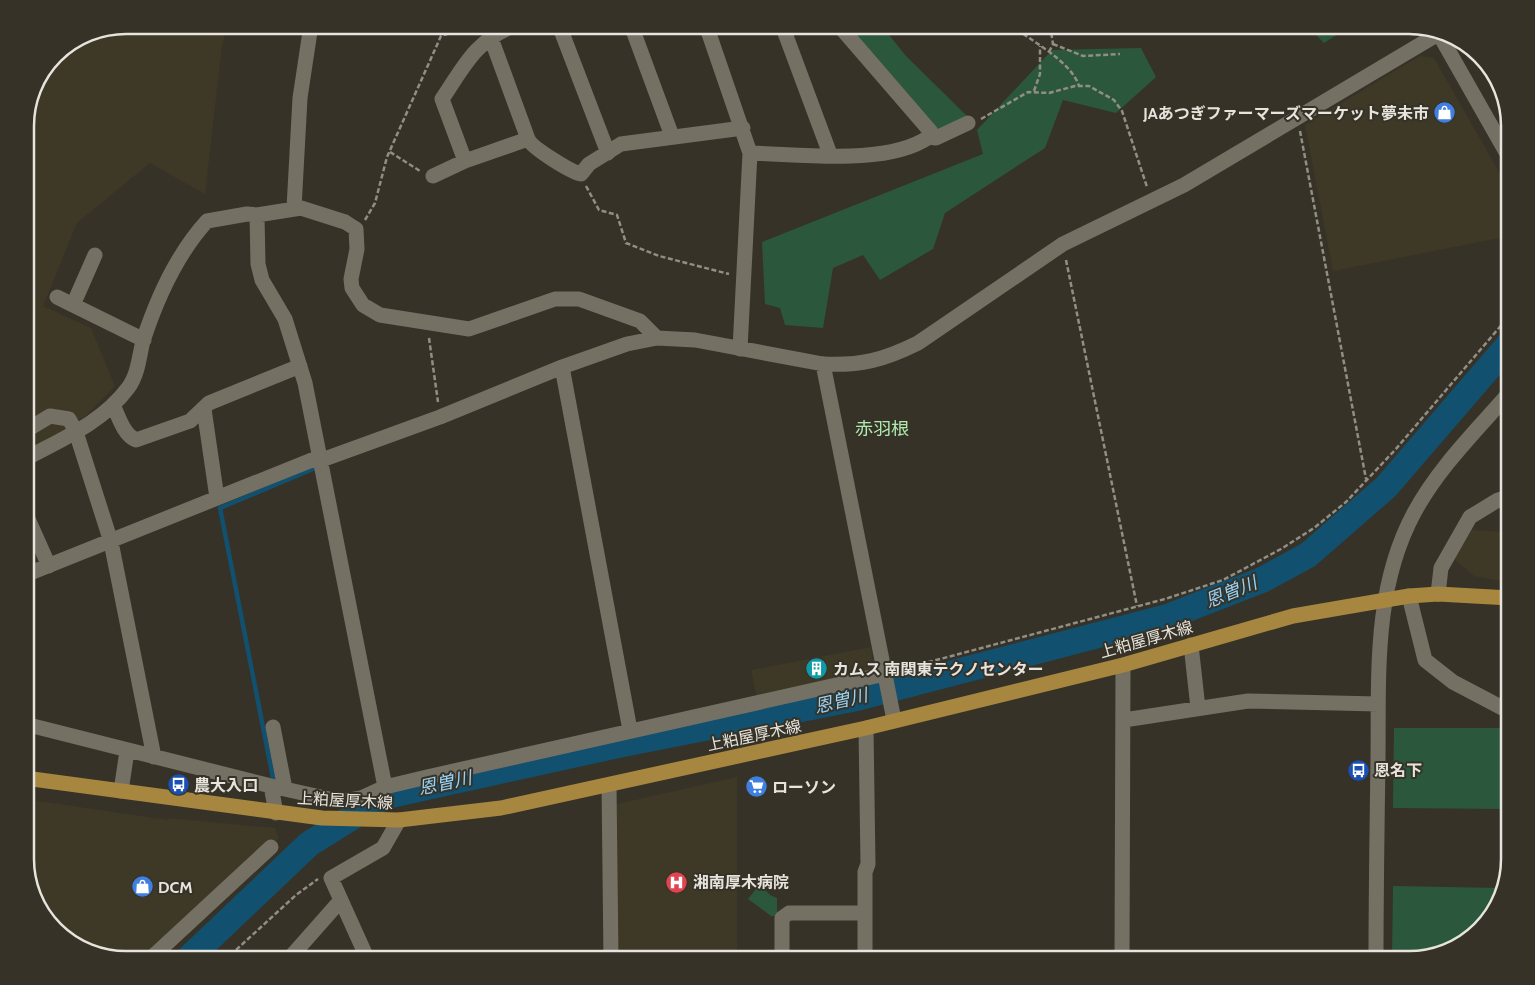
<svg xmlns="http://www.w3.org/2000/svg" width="1535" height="985" viewBox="0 0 1535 985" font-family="Cabin,'Noto Sans JP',sans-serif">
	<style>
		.built { fill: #3e3826 }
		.green { fill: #2b573d }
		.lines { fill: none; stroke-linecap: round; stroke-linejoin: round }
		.stream { stroke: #11506f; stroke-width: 4.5 }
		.river { stroke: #11506f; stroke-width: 26 }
		.path { stroke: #918e85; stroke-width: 2.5; stroke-dasharray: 5 2.5; stroke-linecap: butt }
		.minor { stroke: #757064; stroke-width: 15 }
		.major { stroke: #a7873f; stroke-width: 15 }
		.labels { text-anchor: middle; stroke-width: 4; stroke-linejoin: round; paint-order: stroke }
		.poi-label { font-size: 16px; font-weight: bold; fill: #e6e4dd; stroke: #363227; text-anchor: start }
		.street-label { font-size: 16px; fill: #e6e4dd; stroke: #363227 }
		.neighbourhood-label { font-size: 18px; fill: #aeeaaf; stroke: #363227 }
		.water-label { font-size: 18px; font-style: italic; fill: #98d2f5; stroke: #363227 }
		.rim { fill: none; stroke: #e6e4dd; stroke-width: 2.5 }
	</style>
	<rect width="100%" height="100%" fill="#363227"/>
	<path class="built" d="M126 25H227L222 46 205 194 150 163 77 223 43 306 91 328 115 386 82 420 69 419 66 434 25 455V119L35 81 55 54 87 33Z
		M1420 56 1434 58 1510 191V236L1333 271 1305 125Z
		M1471 530 1510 532V583L1474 576 1454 559Z
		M871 647 875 673 757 699 751 670Z
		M737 777V960H617V804Z
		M25 799 168 820V818L275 828 279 838 144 960H126L70 943 39 910 25 866Z"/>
	<path class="green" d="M847 25H881L906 56 969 118 944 129H937Z
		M1306 25H1352L1324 43Z
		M1141 48 1156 77 1116 113 1063 100 1045 148 945 213 933 249 880 280 863 255 833 268 823 328 785 325 780 308 765 304 762 242 983 154 977 130 1052 50Z
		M1394 728H1503V809L1393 808Z
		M760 884 770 895 777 898V916H771L748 899Z
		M1393 886 1501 888 1493 915 1459 947 1410 960H1392Z"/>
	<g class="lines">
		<path class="stream" d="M273 778 220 508 313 469"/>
		<path class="river" d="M187 960 309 844 386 796 618 745 857 698 1167 617 1262 580 1308 555 1386 487 1510 343"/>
		<path class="path" d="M1011 25C1031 41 1071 61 1079 86
			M1053 44 1083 56 1120 54
			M1049 52 1053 44 1050 25
			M1034 91 1040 74V46
			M981 119 1028 92 1049 93 1075 86H1089L1114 100 1122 111 1147 187
			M1300 131 1366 479
			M390 152 420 171
			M586 186 599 210 617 215 626 243 659 256 729 274
			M365 220 375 203 387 157 441 36 447 34 449 25
			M1066 260 1137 606
			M429 338 438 402
			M899 670 1165 599 1223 580 1281 549 1314 528 1346 502 1395 450 1510 315
			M225 960 296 895 318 879"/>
		<path class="minor" d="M559 25 608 153
			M631 25 672 136
			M706 25 750 153 740 349
			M782 25 830 154
			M1439 34 1510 159
			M491 38 528 139
			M929 137 936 138 968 123
			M750 153C801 154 887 166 929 137L931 132 842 29 835 25
			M465 161 442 99C465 65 474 42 515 25
			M433 176 465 161 528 139C532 148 571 172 581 174L589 164 621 144 743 128
			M294 208 300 98 311 25
			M257 215 258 264 262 280 285 319 305 383 385 787
			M95 255 73 305 144 340
			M57 297 73 305
			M823 364 894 720
			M562 367 630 730
			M113 405C119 417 123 434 136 440L190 421 209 403 300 366
			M204 409 217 498
			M25 431 50 416 69 419 76 432 111 542 154 757
			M25 459C62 439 102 423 128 388 138 375 139 357 143 341 157 298 176 255 207 221L247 214 257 215 301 208 345 222 356 229 357 249 351 279 352 288 363 305 380 315 469 329 555 299H579L640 321 657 338
			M25 512 49 566
			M25 575 312 460 319 461 440 417 562 367 627 344 657 338 695 340 823 364C860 366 884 360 918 343L1063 244 1184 185 1438 34
			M1438 594 1441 568 1470 517 1498 500 1510 496
			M1409 596 1425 660 1453 682 1510 712
			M1191 645 1198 708
			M1124 720 1248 701 1378 704
			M25 724 271 786 276 813
			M273 727 285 789
			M609 785 611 960
			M271 786 334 800H350L361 798 385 787 427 777 885 674
			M121 791 127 751
			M149 960 271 847
			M288 960 341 900
			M368 960 331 878 383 848 399 820
			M782 960V918L789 913H865
			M865 960V872L868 864 866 728
			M1122 960 1123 665
			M1376 960C1376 893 1377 827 1378 760 1379 676 1373 589 1414 513 1438 468 1477 430 1510 392"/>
		<path class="major" d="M25 778 322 818 399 820 501 808 866 728 1123 665 1293 616 1409 596 1438 594 1510 598"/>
	</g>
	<defs>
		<symbol id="shop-disc" viewBox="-11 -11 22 22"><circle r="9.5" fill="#3f7fe0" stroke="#363227"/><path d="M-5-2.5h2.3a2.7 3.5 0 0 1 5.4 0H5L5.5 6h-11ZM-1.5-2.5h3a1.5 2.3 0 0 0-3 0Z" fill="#fff"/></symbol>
		<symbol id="building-disc" viewBox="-11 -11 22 22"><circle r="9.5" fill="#0f9aa8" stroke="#363227"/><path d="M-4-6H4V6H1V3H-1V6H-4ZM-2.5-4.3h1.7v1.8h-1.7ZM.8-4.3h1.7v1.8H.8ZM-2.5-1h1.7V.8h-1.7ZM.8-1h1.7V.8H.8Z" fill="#fff"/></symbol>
		<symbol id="bus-disc" viewBox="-11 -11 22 22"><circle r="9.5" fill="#1a4fb4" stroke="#363227"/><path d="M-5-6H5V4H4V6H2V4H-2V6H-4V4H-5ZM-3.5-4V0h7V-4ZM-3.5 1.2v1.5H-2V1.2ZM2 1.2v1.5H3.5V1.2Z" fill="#fff"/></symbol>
		<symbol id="supermarket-disc" viewBox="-11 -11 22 22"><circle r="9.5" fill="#3f7fe0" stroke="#363227"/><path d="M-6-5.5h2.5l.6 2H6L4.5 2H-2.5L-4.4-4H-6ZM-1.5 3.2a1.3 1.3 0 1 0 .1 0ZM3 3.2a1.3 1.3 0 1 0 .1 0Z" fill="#fff"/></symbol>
		<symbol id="hospital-disc" viewBox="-11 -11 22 22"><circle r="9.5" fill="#e0444e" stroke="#363227"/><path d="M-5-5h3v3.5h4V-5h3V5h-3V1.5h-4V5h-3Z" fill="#fff"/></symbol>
	</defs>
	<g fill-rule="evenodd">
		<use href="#shop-disc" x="1432" y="100" width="25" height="25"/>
		<use href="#building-disc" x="804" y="656" width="25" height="25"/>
		<use href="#bus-disc" x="1346" y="758" width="25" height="25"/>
		<use href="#bus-disc" x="166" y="772" width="25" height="25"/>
		<use href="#supermarket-disc" x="744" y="774" width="25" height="25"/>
		<use href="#hospital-disc" x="664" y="870" width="25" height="25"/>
		<use href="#shop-disc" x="130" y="874" width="25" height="25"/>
	</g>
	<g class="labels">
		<g class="poi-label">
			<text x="1429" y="119" text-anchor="end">JAあつぎファーマーズマーケット夢未市</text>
			<text x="833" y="675">カムス 南関東テクノセンター</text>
			<text x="1374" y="776">恩名下</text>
			<text x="194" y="791">農大入口</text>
			<text x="772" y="793">ローソン</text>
			<text x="693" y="888">湘南厚木病院</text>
			<text x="158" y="893">DCM</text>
		</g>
		<g class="street-label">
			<text transform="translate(1146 639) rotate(-16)" y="6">上粕屋厚木線</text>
			<text transform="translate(754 735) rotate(-12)" y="6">上粕屋厚木線</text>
			<text transform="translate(345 800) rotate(3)" y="6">上粕屋厚木線</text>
		</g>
		<g class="neighbourhood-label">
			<text x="882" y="435">赤羽根</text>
		</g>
		<g class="water-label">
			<text transform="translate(1231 592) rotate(-22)" y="6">恩曽川</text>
			<text transform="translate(841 701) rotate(-13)" y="6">恩曽川</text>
			<text transform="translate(445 783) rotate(-12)" y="6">恩曽川</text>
		</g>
	</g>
	<path d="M0 0H1535V985H0ZM126 34H1409A92 92 0 0 1 1501 126V859A92 92 0 0 1 1409 951H126A92 92 0 0 1 34 859V126A92 92 0 0 1 126 34Z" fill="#363227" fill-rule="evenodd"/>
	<path class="rim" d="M126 34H1409A92 92 0 0 1 1501 126V859A92 92 0 0 1 1409 951H126A92 92 0 0 1 34 859V126A92 92 0 0 1 126 34Z"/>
</svg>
